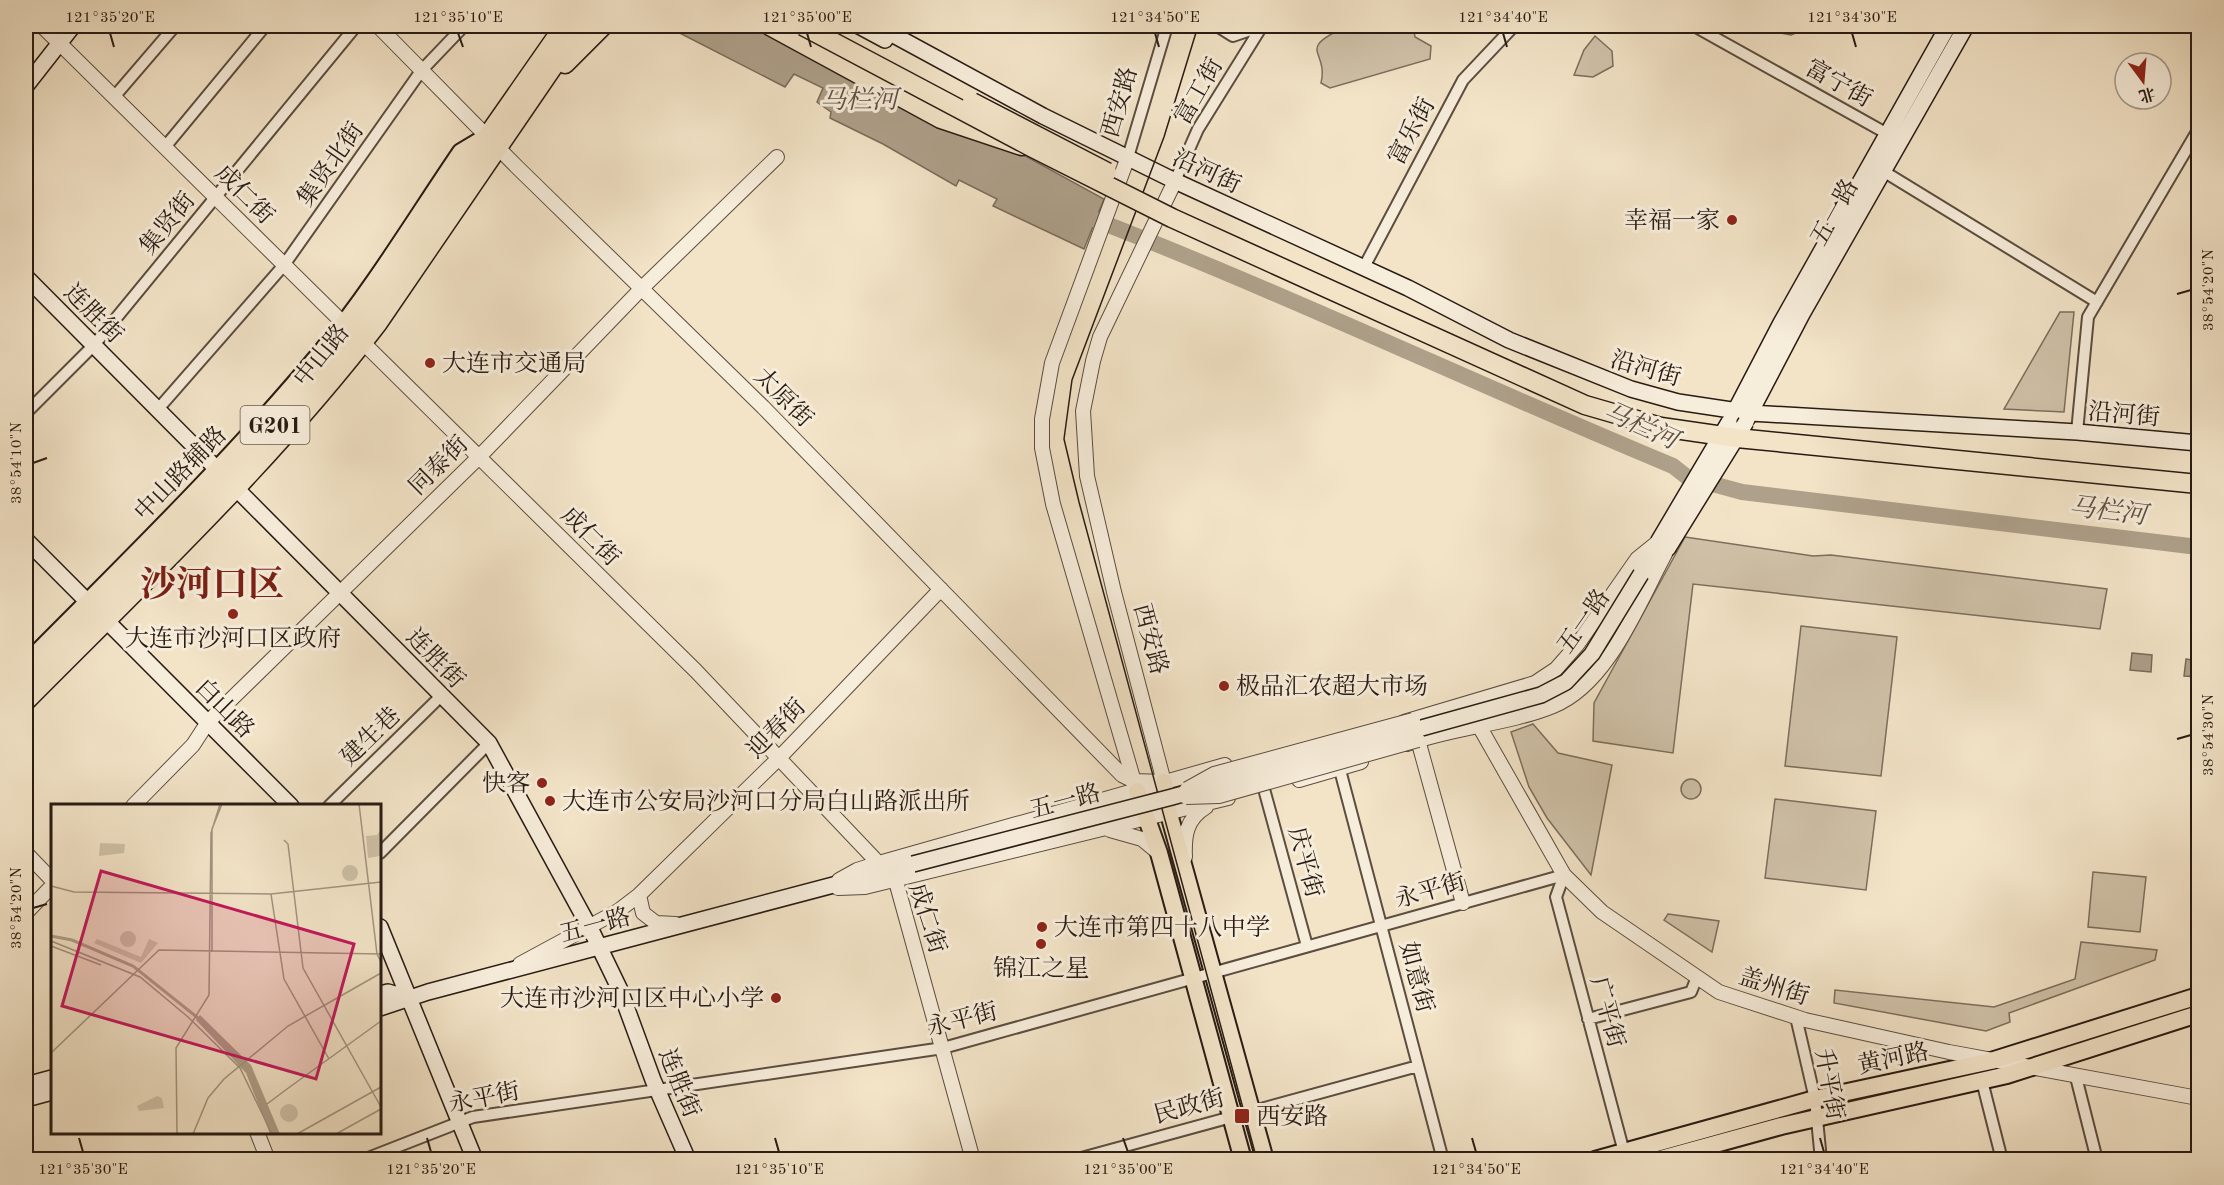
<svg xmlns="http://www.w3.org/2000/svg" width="2224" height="1185" viewBox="0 0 2224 1185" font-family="'Old Standard TT','Noto Serif SC',serif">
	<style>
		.green { fill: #d0c2a9; stroke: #7c6e5e; stroke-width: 1.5 }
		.water { fill: #aea08a; stroke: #786b5a; stroke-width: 1.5 }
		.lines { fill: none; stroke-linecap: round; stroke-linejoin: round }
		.river { stroke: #aea08a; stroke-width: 16 }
		.minor-casing { stroke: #5b4d40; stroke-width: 14 }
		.tertiary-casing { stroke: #5b4d40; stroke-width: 16 }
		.secondary-casing { stroke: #281b13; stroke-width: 18 }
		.primary-casing { stroke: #281b13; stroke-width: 20 }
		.trunk-casing { stroke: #281b13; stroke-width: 21 }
		.minor { stroke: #f7eddb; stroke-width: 10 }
		.tertiary { stroke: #f7eddb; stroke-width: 14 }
		.secondary { stroke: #f7eddb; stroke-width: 15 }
		.primary { stroke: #f3e4c8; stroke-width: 16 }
		.trunk { stroke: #f3e4c8; stroke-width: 18 }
		.tram { stroke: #281b13; stroke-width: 1.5 }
		.tertiary-bridge-casing { stroke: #5b4d40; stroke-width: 16; stroke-linecap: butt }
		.secondary-bridge-casing { stroke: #281b13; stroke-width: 18; stroke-linecap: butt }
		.trunk-bridge-casing { stroke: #281b13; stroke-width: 21; stroke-linecap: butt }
		.tertiary-bridge { stroke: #f7eddb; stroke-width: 14 }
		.secondary-bridge { stroke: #f7eddb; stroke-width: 15 }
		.trunk-bridge { stroke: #f3e4c8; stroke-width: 18 }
		.ticks { fill: none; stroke: #281b13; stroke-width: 2 }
		.poi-dot { fill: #8f2418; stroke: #f7eddb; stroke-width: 2 }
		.labels { text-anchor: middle; stroke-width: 6; stroke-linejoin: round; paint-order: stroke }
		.shield { fill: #f7eddb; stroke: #665a4f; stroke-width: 1.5 }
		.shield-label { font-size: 22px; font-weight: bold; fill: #281b13 }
		.street-label { font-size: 24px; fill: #281b13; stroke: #f7eddb }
		.poi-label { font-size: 24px; fill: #281b13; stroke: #f7eddb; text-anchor: start }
		.water-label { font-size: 26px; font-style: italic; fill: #5e5043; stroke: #f7eddb }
		.town-label { font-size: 36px; font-weight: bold; fill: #7a1f14; stroke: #f7eddb }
		.inset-river { fill: none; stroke: #aea08a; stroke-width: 3 }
		.inset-road { fill: none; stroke: #a29480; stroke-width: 1.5 }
		.view { fill: #c2185b; fill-opacity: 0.15; stroke: #c2185b; stroke-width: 3 }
		.inset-edge { fill: none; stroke: #281b13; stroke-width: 3 }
		.neatline { fill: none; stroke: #281b13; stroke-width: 2 }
		.ticks-label { font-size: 15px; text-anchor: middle; fill: #281b13 }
	</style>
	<rect width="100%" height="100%" fill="#f3e4c8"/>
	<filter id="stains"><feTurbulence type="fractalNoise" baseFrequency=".00333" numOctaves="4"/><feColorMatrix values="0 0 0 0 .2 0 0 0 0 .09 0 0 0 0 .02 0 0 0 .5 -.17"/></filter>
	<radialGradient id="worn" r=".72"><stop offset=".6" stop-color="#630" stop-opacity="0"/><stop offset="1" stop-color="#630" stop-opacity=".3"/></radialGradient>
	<path class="green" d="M1347 26H1413L1415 37 1431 46 1430 59 1330 88 1321 83C1329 49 1294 51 1347 26Z
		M1760 26H1813L1791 35 1761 29Z
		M1595 36 1612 51 1613 66 1593 77 1574 75 1584 50Z
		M2060 312H2074L2064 412 2004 409Z
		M1685 537 1813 556 1831 555 2107 589 2100 629 1693 584 1673 753 1593 741 1594 703Z
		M1801 626 1897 637 1881 776 1785 766Z
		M1533 724 1558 753 1612 765 1591 875 1547 818 1529 787 1511 732Z
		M1681 789a10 10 0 1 1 20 0a10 10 0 1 1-20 0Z
		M1775 799 1876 811 1866 890 1765 878Z
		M2093 872 2146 877 2140 932 2088 927Z
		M1668 914 1719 921 1712 952 1664 920Z
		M2081 942 2157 950 2155 960 2009 1013 2010 1022 1986 1031 1834 1003 1835 990 1994 1007 2075 979Z"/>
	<path class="water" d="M666 26H787L1104 199 1084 249 993 206 997 199 959 180 956 186 883 144 830 118 831 112 817 102 823 88 794 74 785 87Z
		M2132 653 2152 655 2151 672 2130 670Z
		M2186 659 2198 661V677L2184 676Z"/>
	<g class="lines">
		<path class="river" d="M1096 220C1291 296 1480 386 1673 466L1687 477 1742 492 2198 547"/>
		<defs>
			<path id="minor" d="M1217 26 1233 36 1262 26
				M1694 26 1893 137
				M114 97 175 26
				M165 147 265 26
				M1128 157 1167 26
				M1883 171 2097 302
				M1175 181 1198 129 1262 26
				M1363 269 1463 80 1514 26
				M159 408 284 265 421 71 464 26
				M26 413 94 345 356 26
				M2077 432 2088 317 2198 130
				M1340 770 1443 1160
				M1264 789 1307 946
				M329 806 441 696
				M380 853 489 743
				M1564 875 1556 897 1625 1156
				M1796 1017 1815 1099 1821 1160
				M1588 1019 1691 992 1697 977
				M2076 1077 2097 1160
				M1982 1081 2002 1160
				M26 1159V1160
				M363 1160 473 1117 943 1048 1564 875
				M1074 1160 1418 1066"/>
			<path id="tertiary" d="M42 26 696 671 886 871 897 885 973 1160
				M378 26 517 167 763 407 1122 775 1134 781 1164 782
				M1128 157 1052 363 1042 419V448L1053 504 1135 785
				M1474 717 1564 875 1602 912 1719 992 1805 1020 1949 1052 2198 1098
				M1404 722 1535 683 1556 669 1577 645 1637 559 1658 542
				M1418 740 1463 903
				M1407 744C1454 727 1509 724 1553 706 1608 684 1638 604 1665 554
				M1299 780 1361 762
				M1164 782 1114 592 1087 476 1083 411 1093 361 1100 337 1175 181
				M133 806 193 745 208 722 479 457 642 288 777 157
				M1110 830 1142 839 1159 853
				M26 853 52 880
				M1185 857C1184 836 1186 819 1206 807
				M839 880 857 870 879 863 1225 765
				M838 888 865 887 1228 798
				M639 895 643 913 656 923 676 924
				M26 913 52 886
				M520 964 618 911 639 895 780 757 941 589
				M257 1132 268 1160"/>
			<path id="secondary" d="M859 26 885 40
				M877 26 1043 116 1175 181 1408 288 1509 340 1631 389 1678 402 1751 413 2077 432 2198 443
				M26 86 73 26
				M26 277 489 743 592 932 620 990 653 1080 688 1160
				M1732 417 1781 323 1948 26
				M1747 419 1802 314 1966 26
				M26 540 291 806
				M1641 574 1668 548
				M380 927 475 1160
				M380 994 388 992 408 998
				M380 1008 428 992 913 864
				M26 1085 52 1078
				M26 1099 52 1092"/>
			<path id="primary" d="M26 664C127 562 231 461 323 350 374 288 416 218 461 152L486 137
				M1164 782 1169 814 1265 1160
				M1137 791 1159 853 1243 1160
				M1595 1160 1815 1099 1991 1061 2198 996
				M1657 1160 1781 1126 2007 1075 2198 1014"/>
			<path id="trunk" d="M770 26 941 119 1022 146
				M565 64 603 26
				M26 682 212 494 333 357 564 26
				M26 701C147 579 273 460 378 323L581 26"/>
		</defs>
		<use href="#minor" class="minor-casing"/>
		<use href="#tertiary" class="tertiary-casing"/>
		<use href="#secondary" class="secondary-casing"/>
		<use href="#primary" class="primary-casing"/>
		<use href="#trunk" class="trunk-casing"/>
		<use href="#minor" class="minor"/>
		<use href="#tertiary" class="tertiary"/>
		<use href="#secondary" class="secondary"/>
		<use href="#primary" class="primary"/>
		<use href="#trunk" class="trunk"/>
		<path class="tram" d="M1198 26 1164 137 1072 380 1064 439 1079 502 1257 1160"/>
		<defs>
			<path id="tertiary-bridge" d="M1187 789 1214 774 1413 720
				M1186 797 1219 796 1418 740"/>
			<path id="secondary-bridge" d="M1658 542 1729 422
				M1668 548 1746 422
				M913 864 1172 797 1541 695 1566 682 1592 654 1641 574"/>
			<path id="trunk-bridge" d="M803 26 1033 148 1172 218 1585 405 1661 427 1737 438 2198 484
				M972 102 1107 172"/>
		</defs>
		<use href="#tertiary-bridge" class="tertiary-bridge-casing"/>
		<use href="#secondary-bridge" class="secondary-bridge-casing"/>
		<use href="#trunk-bridge" class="trunk-bridge-casing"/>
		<use href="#tertiary-bridge" class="tertiary-bridge"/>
		<use href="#secondary-bridge" class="secondary-bridge"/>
		<use href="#trunk-bridge" class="trunk-bridge"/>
	</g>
	<path class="ticks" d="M110 33 114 47M458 33 463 47M807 33 811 47M1155 33 1159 47M1503 33 1507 47M1852 33 1856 47M2177 294 2191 290M33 463 47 458M2177 739 2191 735M33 908 47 904M79 1138 83 1152M427 1138 431 1152M775 1138 779 1152M1123 1138 1128 1152M1472 1138 1476 1152M1820 1138 1824 1152"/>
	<g class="poi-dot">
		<circle cx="1732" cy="220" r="6"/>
		<circle cx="430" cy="363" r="6"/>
		<circle cx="233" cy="614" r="6"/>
		<circle cx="1224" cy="686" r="6"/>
		<circle cx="542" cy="783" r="6"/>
		<circle cx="550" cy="801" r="6"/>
		<circle cx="1042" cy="927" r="6"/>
		<circle cx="1041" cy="944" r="6"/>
		<circle cx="776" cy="998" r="6"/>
		<rect x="1234" y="1108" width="16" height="16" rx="3"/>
	</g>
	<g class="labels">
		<rect class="shield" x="240.5" y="406" width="69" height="38" rx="4.5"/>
		<g class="shield-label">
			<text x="275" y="433">G201</text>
		</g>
		<g class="street-label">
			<text transform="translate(1839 83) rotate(29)" y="8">富宁街</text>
			<text transform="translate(1198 91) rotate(-60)" y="8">富工街</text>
			<text transform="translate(1119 102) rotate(-74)" y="8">西安路</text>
			<text transform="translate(1411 131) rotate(-62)" y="8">富乐街</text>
			<text transform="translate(330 164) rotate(-55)" y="8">集贤北街</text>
			<text transform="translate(1207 171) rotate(25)" y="8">沿河街</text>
			<text transform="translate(245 194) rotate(45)" y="8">成仁街</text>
			<text transform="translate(1834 212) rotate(-61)" y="8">五一路</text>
			<text transform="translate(167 223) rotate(-51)" y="8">集贤街</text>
			<text transform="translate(94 313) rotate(45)" y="8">连胜街</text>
			<text transform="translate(321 355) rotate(-51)" y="8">中山路</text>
			<text transform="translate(1646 368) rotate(16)" y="8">沿河街</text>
			<text transform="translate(784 397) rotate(45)" y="8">太原街</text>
			<text transform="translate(2124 414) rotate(5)" y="8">沿河街</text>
			<text transform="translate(438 465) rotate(-45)" y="8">同泰街</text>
			<text transform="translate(180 473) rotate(-46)" y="8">中山路辅路</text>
			<text transform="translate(591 536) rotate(45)" y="8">成仁街</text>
			<text transform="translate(1583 621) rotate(-55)" y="8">五一路</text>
			<text transform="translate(1151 639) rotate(75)" y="8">西安路</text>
			<text transform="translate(436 658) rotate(46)" y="8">连胜街</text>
			<text transform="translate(225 708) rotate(45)" y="8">白山路</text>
			<text transform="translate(776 728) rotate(-46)" y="8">迎春街</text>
			<text transform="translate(370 736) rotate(-44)" y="8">建生巷</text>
			<text transform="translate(1065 801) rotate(-15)" y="8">五一路</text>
			<text transform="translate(1306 862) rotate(75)" y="8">庆平街</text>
			<text transform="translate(1430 890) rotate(-16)" y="8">永平街</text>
			<text transform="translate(928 918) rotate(72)" y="8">成仁街</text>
			<text transform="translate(595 925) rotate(-15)" y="8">五一路</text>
			<text transform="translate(1417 977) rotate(75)" y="8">如意街</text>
			<text transform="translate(1774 986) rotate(18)" y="8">盖州街</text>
			<text transform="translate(1608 1012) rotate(75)" y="8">广平街</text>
			<text transform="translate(962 1019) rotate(-14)" y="8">永平街</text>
			<text transform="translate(1893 1058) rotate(-12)" y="8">黄河路</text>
			<text transform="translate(680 1083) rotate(68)" y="8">连胜街</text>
			<text transform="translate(1830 1084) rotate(80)" y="8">升平街</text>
			<text transform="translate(484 1097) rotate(-11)" y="8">永平街</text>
			<text transform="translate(1189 1106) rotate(-15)" y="8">民政街</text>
		</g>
		<g class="poi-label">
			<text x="1720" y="228" text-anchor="end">幸福一家</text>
			<text x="442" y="371">大连市交通局</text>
			<text x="233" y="646" text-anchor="middle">大连市沙河口区政府</text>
			<text x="1236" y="694">极品汇农超大市场</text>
			<text x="530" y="791" text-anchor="end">快客</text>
			<text x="562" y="809">大连市公安局沙河口分局白山路派出所</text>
			<text x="1054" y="935">大连市第四十八中学</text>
			<text x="1041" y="976" text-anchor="middle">锦江之星</text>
			<text x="764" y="1006" text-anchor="end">大连市沙河口区中心小学</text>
			<text x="1256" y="1124">西安路</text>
		</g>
		<g class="water-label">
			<text x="859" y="108">马栏河</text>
			<text transform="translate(1641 425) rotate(24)" y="9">马栏河</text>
			<text transform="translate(2108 510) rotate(7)" y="9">马栏河</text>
		</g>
		<g class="town-label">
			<text x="212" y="596">沙河口区</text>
		</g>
	</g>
	<g transform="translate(51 804)">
		<rect width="330" height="330" fill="#f3e4c8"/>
		<path d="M330 25V61L329 52 317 54 315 32 326 31ZM49 39 74 40 73 49 48 52ZM291 69a8 8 0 1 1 16 0a8 8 0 1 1-16 0ZM69 135a8 8 0 1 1 16 0a8 8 0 1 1-16 0ZM46 135 90 153 98 135 107 139 90 159 43 139ZM106 292 111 294 113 304 88 307 86 302ZM229 309a9 9 0 1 1 18 0a9 9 0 1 1-18 0Z" fill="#d0c2a9"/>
		<path d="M149 211 200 261 229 330H219L195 269 145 216Z" fill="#aea08a"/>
		<path class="inset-river" d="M0 132 21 136 82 162 147 214"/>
		<path class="inset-road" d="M308 0 326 150 330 158M233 36 237 40 252 164 330 303M0 82 23 88 220 90 330 78M220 90 233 175 278 255M0 137 89 173 137 213 189 264 221 330M0 142 50 161M161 148V25L171 0M0 249 108 146 330 150M236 285 330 217M216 300 236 285M126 330 125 244 158 191 160 29 169 0M142 330 157 294 173 275 237 222 330 169M246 330 330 283M285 330 330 305"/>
		<path class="view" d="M50 67 303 140 265 275 11 202Z"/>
		<rect width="330" height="330" class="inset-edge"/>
	</g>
	<rect width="2224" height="1185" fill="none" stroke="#f3e4c8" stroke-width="66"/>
	<g transform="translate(2143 81) rotate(164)"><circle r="28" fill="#f7eddb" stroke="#a4998b" stroke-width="1.5"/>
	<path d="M0-4.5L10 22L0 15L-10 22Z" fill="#8f2418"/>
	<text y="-9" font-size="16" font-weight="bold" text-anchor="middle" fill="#281b13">北</text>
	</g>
	<rect x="33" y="33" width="2158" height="1119" class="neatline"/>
	<g class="ticks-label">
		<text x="110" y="22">121°35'20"E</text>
		<text x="458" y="22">121°35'10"E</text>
		<text x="807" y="22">121°35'00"E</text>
		<text x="1155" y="22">121°34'50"E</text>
		<text x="1503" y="22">121°34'40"E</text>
		<text x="1852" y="22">121°34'30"E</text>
		<text transform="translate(2208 290) rotate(-90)" y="5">38°54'20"N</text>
		<text transform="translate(16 463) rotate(-90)" y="5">38°54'10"N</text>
		<text transform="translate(2208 735) rotate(-90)" y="5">38°54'30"N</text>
		<text transform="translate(16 908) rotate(-90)" y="5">38°54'20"N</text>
		<text x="83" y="1174">121°35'30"E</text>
		<text x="431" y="1174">121°35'20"E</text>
		<text x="779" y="1174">121°35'10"E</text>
		<text x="1128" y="1174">121°35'00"E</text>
		<text x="1476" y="1174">121°34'50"E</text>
		<text x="1824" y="1174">121°34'40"E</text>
	</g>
	<rect width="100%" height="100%" filter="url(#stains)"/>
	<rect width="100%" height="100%" fill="url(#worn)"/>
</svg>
